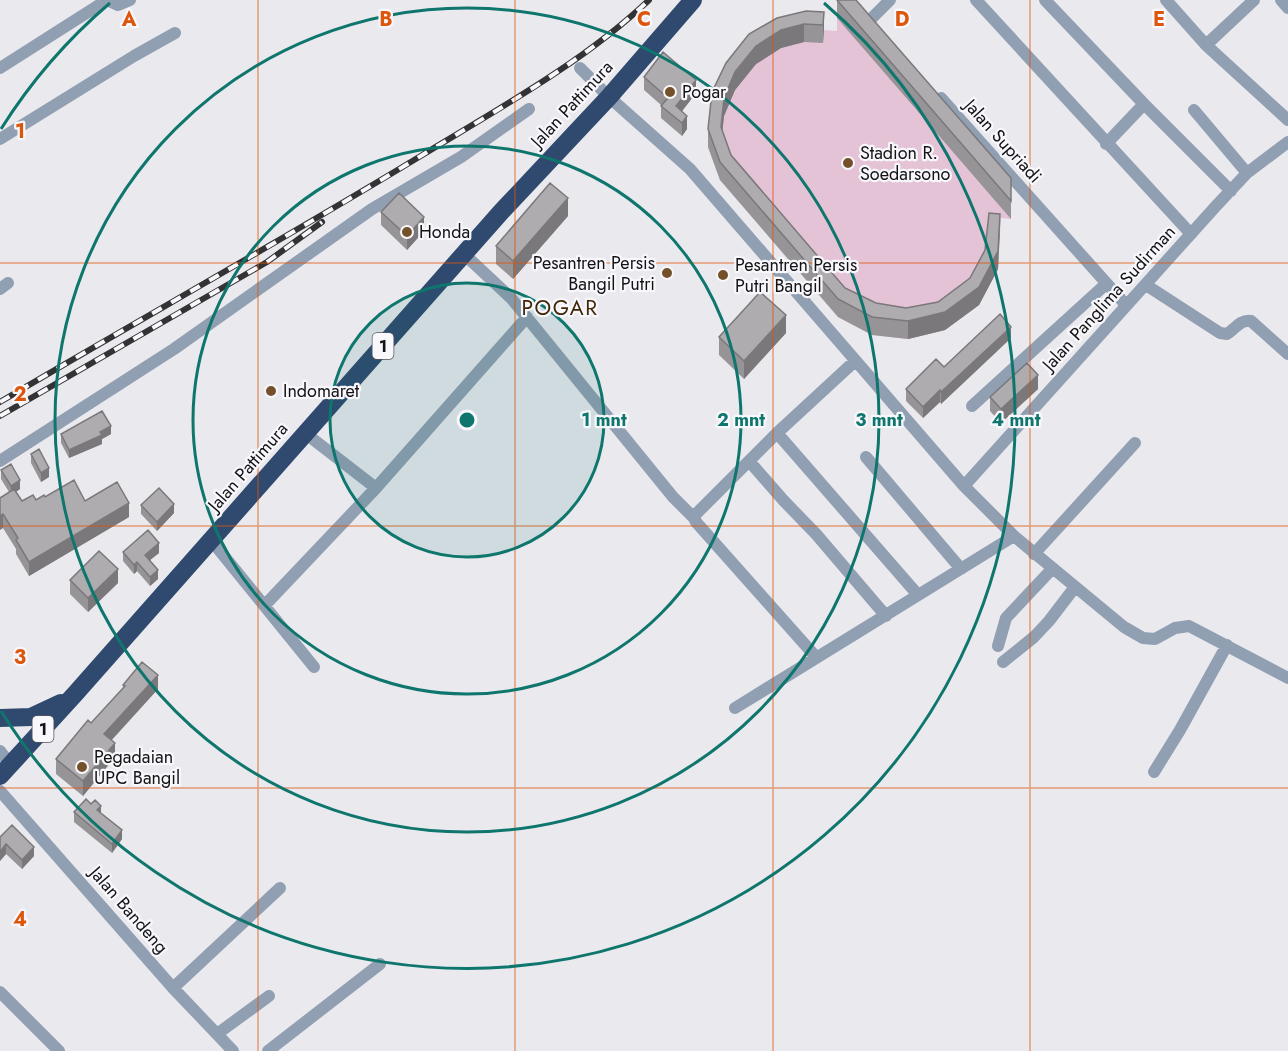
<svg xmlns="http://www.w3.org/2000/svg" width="1288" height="1051" viewBox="0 0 1288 1051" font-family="Jost,sans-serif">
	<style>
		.green { fill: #e5c3d7 }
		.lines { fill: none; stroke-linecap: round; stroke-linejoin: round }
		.minor { stroke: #919fb2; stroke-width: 12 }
		.highway { stroke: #30496f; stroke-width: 18 }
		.rail-casing { stroke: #333335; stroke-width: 6 }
		.rail { stroke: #f7f7fc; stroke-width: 4; stroke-dasharray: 11; stroke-linecap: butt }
		.wall { fill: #969497 }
		.shaded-wall { fill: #7a787b }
		.building { fill: #afacb0; stroke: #7a787b; stroke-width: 1.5 }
		.grid { fill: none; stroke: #dd560c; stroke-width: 1.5; stroke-opacity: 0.55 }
		.ring { fill: none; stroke: #0f766e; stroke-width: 3 }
		.poi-dot { fill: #74512a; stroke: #f7f7fc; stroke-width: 2 }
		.labels { text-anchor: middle; stroke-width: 4.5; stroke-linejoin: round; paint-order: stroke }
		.shield { fill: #f7f7fc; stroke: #57575a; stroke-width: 1.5 }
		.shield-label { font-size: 16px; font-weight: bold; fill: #131315 }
		.poi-label { font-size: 18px; fill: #131315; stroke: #f7f7fc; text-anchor: start }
		.street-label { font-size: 18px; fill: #131315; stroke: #f7f7fc }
		.quarter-label { font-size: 21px; letter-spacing: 1.5px; fill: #412606; stroke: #f7f7fc }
		.grid-label { font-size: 20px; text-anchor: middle; font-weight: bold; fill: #dd560c; stroke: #f7f7fc; stroke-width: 4.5; stroke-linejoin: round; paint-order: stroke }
		.centre { fill: #0f766e; stroke: #f7f7fc; stroke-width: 3 }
		.ring-label { font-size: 18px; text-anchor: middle; font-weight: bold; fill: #0f766e; stroke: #f7f7fc; stroke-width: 4.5; stroke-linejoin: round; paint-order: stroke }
	</style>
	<rect width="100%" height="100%" fill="#eaeaee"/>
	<path class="green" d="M837 18 1011 196V219L1001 218 998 269 979 305 945 330 908 339 872 335 838 317 720 180 708 147 749 52 824 30 837 31Z"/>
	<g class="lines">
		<path class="minor" d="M107 0 118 5 130 0
			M976 0 1191 234
			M1045 0 1144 104 1231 191
			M1166 0 1206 45 1288 120
			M1281 0 1288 8
			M871 19 890 0
			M1206 45 1254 0
			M0 68 107 0
			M580 68 609 97 690 169 964 486 1014 536 1124 627 1143 638 1155 639 1175 628 1189 626 1288 678
			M941 98 1126 305
			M1194 110 1247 173
			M0 139 134 56 175 33
			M1106 144 1144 104
			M464 254 511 298 673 497 694 518 696 522 816 657
			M1146 285 1220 333 1227 334C1235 329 1241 319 1251 321L1288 354
			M0 289 8 283
			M972 406 1106 284
			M305 433 376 488
			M777 433 918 595
			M866 457 961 569
			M0 461 174 349 372 209 461 157 529 109
			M749 461 784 501 816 534 886 616
			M964 486 1216 206 1247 173 1288 142
			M694 518 697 513 777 433 855 361
			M211 540 314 667
			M1034 554 1135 443
			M265 605 376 488 527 317
			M998 646 1006 618 1052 569
			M1003 662 1034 637 1049 621 1075 587
			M735 708 1014 536
			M0 751 10 764
			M1154 772 1180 730 1227 645
			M0 791 173 988 233 1051
			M173 988 280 888
			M0 992 59 1051
			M217 1034 269 996
			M268 1051 380 964"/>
		<path class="highway" d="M0 718 31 717 61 703
			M0 776 75 694 501 212 609 97 693 0"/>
		<defs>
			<path id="rail" d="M0 402C141 319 284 239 424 154 500 108 585 61 649 0
				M0 416 267 262 322 222"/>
		</defs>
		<use href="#rail" class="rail-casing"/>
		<use href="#rail" class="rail"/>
	</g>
	<path class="wall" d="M837 0 1011 178V219L837 18Z
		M824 12 823 43 804 42 781 48 756 64 735 90 724 116 722 131 731 155 845 288 876 303 906 308 938 302 970 278 1000 232 998 269 979 305 945 330 908 339 872 335 838 317 720 180 708 147V129L726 63Z
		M644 77 696 93 682 111 687 129 682 136 661 118V105L644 90Z
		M381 212 424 231 407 250 381 225Z
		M568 216 513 279 496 264V246Z
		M786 333 744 379 719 355V337Z
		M1011 338 941 404 940 402 923 418 906 401V389L944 367Z
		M1038 389 1001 423 990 411V397Z
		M61 434H111L102 439V444L69 458 61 443Z
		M31 454 49 477 41 482 31 463Z
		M1 470 20 489 16 492 22 501 36 500 45 497 85 501 129 517 29 576 16 554V549L3 528 0 498 9 492 1 479Z
		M141 505 174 513 157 531 141 514Z
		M123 552 159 553 150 560 158 579 150 586 137 571 134 574 123 561Z
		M70 580 118 583 88 612 70 594Z
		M123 685 158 689 112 740 115 757 83 796 56 774V759L91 723 123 688Z
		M74 812 101 814 122 839 112 853 74 822Z
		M0 837 34 856 22 869 6 854 0 861Z"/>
	<path class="shaded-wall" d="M824 12V30L823 43V25Z
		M804 24V42L781 48 756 64 735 90 724 116 721 145V127L724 98 735 72 756 46 781 30Z
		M696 80V93L676 119V106Z
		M687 116V129L682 136V123Z
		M568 198V216L513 279V261Z
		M1000 214 998 269 979 305 945 330 908 339V321L979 287Z
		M424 217V231L407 250V236Z
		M786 315V333L744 379V361Z
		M1011 327V338L941 404V392Z
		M1038 375V389L1001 423V409Z
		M940 390V402L923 418V407Z
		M111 426V434L102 439V444L69 458V450Z
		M49 468V477L41 482V473Z
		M20 480V489L11 495V486Z
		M129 503V517L29 576V562Z
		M174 504V513L157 531V522Z
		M3 514V528L0 530V516Z
		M159 543V553L145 564V555Z
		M137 562V571L134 574V565Z
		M118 569V583L88 612V598Z
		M158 570V579L150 586V577Z
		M158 675V689L104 748V734Z
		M115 743V757L83 796V781Z
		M101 806V815L97 810Z
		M122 830V839L112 853V844Z
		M6 844V854L0 861V852Z
		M34 847V856L22 869V860Z"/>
	<path class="building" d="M837 0H856L1011 178V201Z
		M806 11 824 12 823 25 804 24 781 30 756 46 735 72 724 98 721 127 731 155 845 288 876 303 906 308 938 302 970 278 985 250 989 213 1000 214 998 251 979 287 945 312 908 321 872 317 838 299 720 162 708 129 712 92 726 63 749 34 777 18Z
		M663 52 696 80 676 106 687 116 682 123 661 106 668 98 644 77Z
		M550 183 568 198 513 261 496 246Z
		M399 193 424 217 407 236 381 212Z
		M760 292 786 315 744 361 719 337Z
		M1000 314 1011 327 941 392 940 390 923 407 906 389 936 359 944 367Z
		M1027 363 1038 375 1001 409 990 397Z
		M102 411 111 426 100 432 102 435 69 450 61 434Z
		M39 449 49 468 41 473 31 454Z
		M11 464 20 480 11 486 1 470Z
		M74 480 85 501 117 482 129 503 29 562 16 540 18 538 3 514 0 516V498L14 489 22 501 33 495 36 500 44 495 45 497Z
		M159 488 174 504 157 522 141 505Z
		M148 530 159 543 145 555 158 570 150 577 137 562 134 565 123 552Z
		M99 551 118 569 88 598 70 580Z
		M142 662 158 675 104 734 115 743 83 781 56 759 88 720 91 723 125 686 123 685Z
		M86 799 91 804 95 800 101 806 97 810 122 830 112 844 74 812Z
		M12 825 34 847 22 860 6 844 0 852V837Z"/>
	<path class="grid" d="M258 0V1051M515 0V1051M773 0V1051M1030 0V1051M0 263H1288M0 526H1288M0 788H1288"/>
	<circle cx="467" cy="420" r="137" fill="#0f766e" fill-opacity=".12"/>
	<g class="ring">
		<circle cx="467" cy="420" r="137"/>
		<circle cx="467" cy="420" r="274"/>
		<circle cx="467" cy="420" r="412"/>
		<path d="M1 129A549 549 0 0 1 110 3M824 3A549 549 0 1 1 1 711"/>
	</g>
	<g class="poi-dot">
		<circle cx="670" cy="92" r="6"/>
		<circle cx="848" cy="163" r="6"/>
		<circle cx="407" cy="232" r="6"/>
		<circle cx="667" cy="273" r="6"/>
		<circle cx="723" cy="275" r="6"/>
		<circle cx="271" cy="391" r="6"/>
		<circle cx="82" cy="767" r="6"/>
	</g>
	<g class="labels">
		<g class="shield">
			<rect x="372.5" y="333" width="21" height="26" rx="4.5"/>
			<rect x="32.5" y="716" width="21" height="26" rx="4.5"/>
		</g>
		<g class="shield-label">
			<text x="383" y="352">1</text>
			<text x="43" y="735">1</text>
		</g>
		<g class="poi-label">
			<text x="682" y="98">Pogar</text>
			<text x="860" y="159">Stadion R.<tspan x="860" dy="21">Soedarsono</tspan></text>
			<text x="419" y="238">Honda</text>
			<text x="655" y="269" text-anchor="end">Pesantren Persis<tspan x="655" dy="21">Bangil Putri</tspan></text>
			<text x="735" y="271">Pesantren Persis<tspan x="735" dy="21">Putri Bangil</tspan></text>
			<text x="283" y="397">Indomaret</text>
			<text x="94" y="763">Pegadaian<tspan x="94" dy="21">UPC Bangil</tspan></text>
		</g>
		<g class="street-label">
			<text transform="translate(572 104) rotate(-47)" y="6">Jalan Pattimura</text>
			<text transform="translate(1003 141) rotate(48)" y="6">Jalan Supriadi</text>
			<text transform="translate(1109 298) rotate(-48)" y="6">Jalan Panglima Sudirman</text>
			<text transform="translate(248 467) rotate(-49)" y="6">Jalan Pattimura</text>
			<text transform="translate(129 910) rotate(49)" y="6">Jalan Bandeng</text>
		</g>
		<g class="quarter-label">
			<text x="560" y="315">POGAR</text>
		</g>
	</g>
	<g class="grid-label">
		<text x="129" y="26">A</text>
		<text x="386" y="26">B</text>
		<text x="644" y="26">C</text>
		<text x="902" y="26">D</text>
		<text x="1159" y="26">E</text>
		<text x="20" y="138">1</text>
		<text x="20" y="401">2</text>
		<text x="20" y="664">3</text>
		<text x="20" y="926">4</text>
	</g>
	<circle cx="467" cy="420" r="9" class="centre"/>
	<g class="ring-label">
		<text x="604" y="426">1 mnt</text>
		<text x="741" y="426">2 mnt</text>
		<text x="879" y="426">3 mnt</text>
		<text x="1016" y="426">4 mnt</text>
	</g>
</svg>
